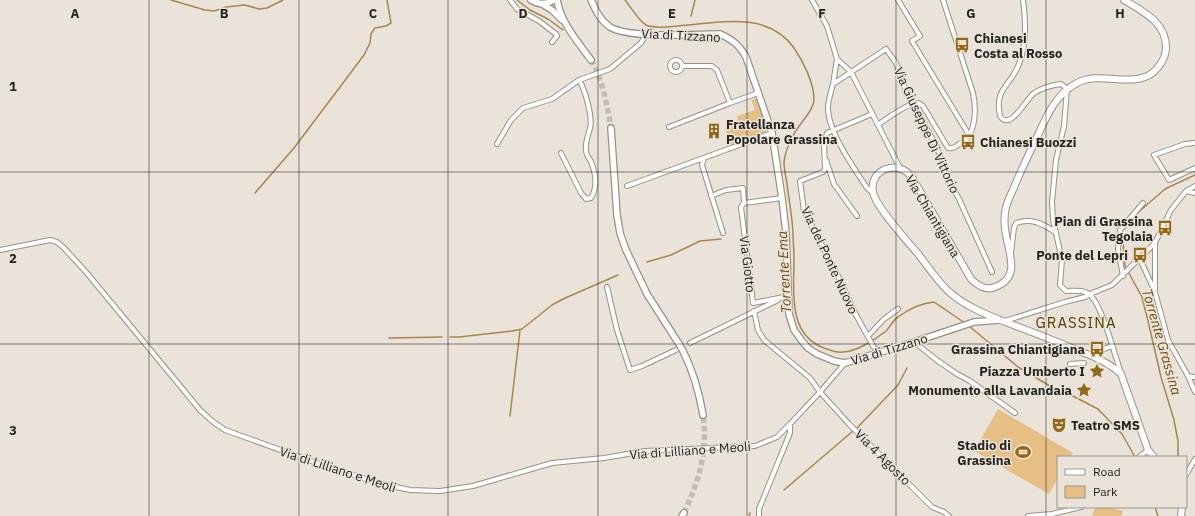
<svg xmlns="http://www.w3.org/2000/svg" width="1195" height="516" viewBox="0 0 1195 516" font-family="'IBM Plex Sans',sans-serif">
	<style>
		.green { fill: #e6bf84 }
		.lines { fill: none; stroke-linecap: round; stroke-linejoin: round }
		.stream { stroke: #a9864b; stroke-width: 1.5 }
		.secondary-tunnel { stroke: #c3bdb4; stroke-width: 5.5; stroke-dasharray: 5.5 3; stroke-linecap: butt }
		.street-casing { stroke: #979187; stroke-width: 6 }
		.secondary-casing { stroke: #979187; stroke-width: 8 }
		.primary-casing { stroke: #979187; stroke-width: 8 }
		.street { stroke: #fff; stroke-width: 4 }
		.secondary { stroke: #fff; stroke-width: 5.5 }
		.primary { stroke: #fff; stroke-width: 6 }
		.secondary-bridge-casing { stroke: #979187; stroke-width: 8; stroke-linecap: butt }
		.secondary-bridge { stroke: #fff; stroke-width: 5.5 }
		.grid { fill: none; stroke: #25231f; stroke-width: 1; stroke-opacity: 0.55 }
		.labels { text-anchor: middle; stroke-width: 3; stroke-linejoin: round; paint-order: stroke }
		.street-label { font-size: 13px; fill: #25231f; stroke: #eae3d9 }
		.poi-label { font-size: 13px; font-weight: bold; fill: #25231f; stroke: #eae3d9; text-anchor: end }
		.water-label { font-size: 14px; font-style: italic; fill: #6e4d0c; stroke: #eae3d9 }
		.quarter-label { font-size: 15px; letter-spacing: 1px; fill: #5a3d00; stroke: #eae3d9 }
		.grid-label { font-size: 13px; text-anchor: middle; font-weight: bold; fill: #25231f; stroke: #eae3d9; stroke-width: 3; stroke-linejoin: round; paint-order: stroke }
	</style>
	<rect width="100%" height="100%" fill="#eae3d9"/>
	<path class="green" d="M757 98 759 100 768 128 765 129 766 132 731 145 725 128 739 123 737 116 755 110 751 100Z
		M998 409 1073 453 1070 457H1058V478L1049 494 974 451Z
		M1095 507H1108L1123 511 1121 516H1092Z"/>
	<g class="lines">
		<path class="stream" d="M171 0 205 10 214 11 226 7 245 5 259 9 267 8 283 0
			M517 0 530 10 548 19 563 30
			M625 0C630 6 639 21 646 25 655 29 668 27 678 26 718 23 767 10 794 48 803 61 814 83 814 99 814 110 801 122 795 132 790 141 785 151 784 162 784 169 786 177 787 184 789 200 792 216 793 232 793 241 794 250 794 258 794 291 787 334 824 348 830 350 836 353 843 352 856 352 876 339 886 331 890 327 893 320 898 317 909 309 921 303 934 302L965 323
			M691 16 695 0
			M255 193 294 148 343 83 364 55 370 43 371 34 375 28 386 26 391 23 387 0
			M1134 216 1165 189 1195 175
			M1125 227 1122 231 1125 266 1142 297 1148 321 1161 377 1174 420 1178 441V457
			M647 262 671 255 700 241 721 239
			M969 326 1018 367 1060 392H1065L1098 409 1122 434 1135 457
			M450 337H459L512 331 522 329 552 305 563 299 618 275
			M389 338 442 337
			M510 416 520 330
			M857 428 898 385 907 368
			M784 490 853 431
			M1155 507 1158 516
			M749 516 750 513"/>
		<path class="secondary-tunnel" d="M591 60C603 81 607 105 611 128
			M684 513C699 480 708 452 703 415"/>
		<defs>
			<path id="street" d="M510 0 517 9 539 21 556 34 557 36 552 42
				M812 0 827 26 837 59 851 72 900 168
				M898 0 920 36 912 41 969 135
				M1023 0C1026 21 1027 44 1019 64 1011 86 994 88 1000 116 1010 132 1026 99 1034 93 1042 88 1052 85 1061 84L1067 89 1064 126 1056 160 1052 202 1053 220 1062 260 1060 285 1066 291C1074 291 1084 289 1090 295 1102 305 1115 356 1121 373
				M670 66a6 6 0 1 1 12 0a6 6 0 1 1-12 0Z
				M682 66H712L717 70 730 103 758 93
				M833 84 837 59
				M872 114 827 133 824 143 825 169 823 172 800 181 804 211 838 276 855 313 873 346 879 353
				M879 124C886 119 909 103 917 103 920 103 921 105 923 106L948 148C953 149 955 147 959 144 962 143 965 141 967 139 976 127 976 107 973 93L943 0
				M669 127 730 103
				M1195 143 1185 144 1154 155 1169 180 1195 168
				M497 144 511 120 523 108 552 99 579 80 610 69 641 43 646 34
				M561 153 581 193 586 199 591 198C597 188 596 175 592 164 590 159 586 156 586 150 585 142 588 136 590 128 593 118 585 89 579 80
				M704 158 702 165 723 233
				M826 160 834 184 857 216
				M627 186 772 133
				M1186 191 1195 193
				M873 193 867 188C854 168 828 132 828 108 828 100 831 92 833 84L886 49 896 63 904 86 913 104 937 147 947 178 959 199 992 272
				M711 196 726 190 743 188 744 203 741 207 753 303 784 297 788 295
				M744 203 782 198
				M0 250 50 240 57 242 63 247 86 272 200 410 212 421 225 430 311 461 381 484 410 490 440 491 473 486 552 463 604 458 645 451 755 446 777 437 790 424 820 392 845 363
				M1011 253 1014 228 1016 223C1031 218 1042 223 1055 232
				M1140 259 1155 292 1168 340 1188 376 1195 392
				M1123 276 1118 249 1120 230 1143 203
				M607 287 617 330 630 370 642 366 676 350
				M1155 290V243
				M754 311 758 330 764 340 810 378 820 392 849 424 932 507 944 512 949 516
				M1005 321 1065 302 1085 297 1090 294 1112 285 1155 243 1171 210 1186 191 1195 186
				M868 336 884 319 898 309
				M914 342 938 361 957 374 970 381 1015 413
				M690 343 778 300
				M1089 355 1112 346
				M1070 364 1084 363
				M1188 376 1195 377
				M1139 457 1148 450
				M1186 475 1195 459
				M759 516V509L790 433V424
				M1028 516 1052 514 1081 507"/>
			<path id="secondary" d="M531 0C539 5 546 5 554 0
				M557 0C561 23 578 42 591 60
				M591 0C596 11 600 20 610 27 630 39 695 34 720 34 733 40 739 45 746 57L772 133 782 198 786 233 789 314 794 330 802 341 808 348 817 354 834 361 845 363 914 342 974 322 999 320
				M542 4 552 10 562 20
				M611 128 617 215 620 233 626 250 647 294 679 344
				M683 351C694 373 699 391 703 415
				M682 516 684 513"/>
			<path id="primary" d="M1124 0C1142 11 1166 22 1166 47 1166 54 1163 61 1159 66 1140 93 1103 69 1077 83 1056 94 1047 115 1038 135 1030 152 1022 168 1015 185 1012 192 1008 200 1006 207 1004 216 1004 226 1006 235 1009 253 1021 278 995 287 986 291 978 286 971 279L913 179C899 157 868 170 873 192 875 206 908 242 919 255 928 267 937 280 947 290 964 306 987 315 1008 323 1032 332 1056 341 1079 351 1093 356 1110 363 1121 374L1148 450 1154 457
				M1181 516 1182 507"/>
		</defs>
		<use href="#street" class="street-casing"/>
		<use href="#secondary" class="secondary-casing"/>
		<use href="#primary" class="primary-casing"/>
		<use href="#street" class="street"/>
		<use href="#secondary" class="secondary"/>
		<use href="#primary" class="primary"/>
		<defs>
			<path id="secondary-bridge" d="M679 344 683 351"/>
		</defs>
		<use href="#secondary-bridge" class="secondary-bridge-casing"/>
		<use href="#secondary-bridge" class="secondary-bridge"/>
	</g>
	<path class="grid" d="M149 0V516M299 0V516M448 0V516M598 0V516M747 0V516M896 0V516M1046 0V516M0 172H1195M0 344H1195"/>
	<defs>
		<symbol id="bus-bare" viewBox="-9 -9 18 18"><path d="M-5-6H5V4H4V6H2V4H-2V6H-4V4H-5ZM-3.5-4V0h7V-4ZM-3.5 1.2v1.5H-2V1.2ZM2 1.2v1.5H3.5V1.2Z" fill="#946915" stroke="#eae3d9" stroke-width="2.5" paint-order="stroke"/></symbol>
		<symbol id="building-bare" viewBox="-9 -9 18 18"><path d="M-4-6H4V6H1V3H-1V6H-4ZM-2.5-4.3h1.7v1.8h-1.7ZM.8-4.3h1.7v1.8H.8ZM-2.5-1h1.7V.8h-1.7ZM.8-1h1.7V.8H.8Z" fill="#946915" stroke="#eae3d9" stroke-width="2.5" paint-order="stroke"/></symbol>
		<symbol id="sight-bare" viewBox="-9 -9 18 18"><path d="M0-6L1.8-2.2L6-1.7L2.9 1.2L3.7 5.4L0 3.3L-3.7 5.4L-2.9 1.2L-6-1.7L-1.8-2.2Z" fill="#946915" stroke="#eae3d9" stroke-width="2.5" paint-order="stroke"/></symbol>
		<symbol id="theatre-bare" viewBox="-9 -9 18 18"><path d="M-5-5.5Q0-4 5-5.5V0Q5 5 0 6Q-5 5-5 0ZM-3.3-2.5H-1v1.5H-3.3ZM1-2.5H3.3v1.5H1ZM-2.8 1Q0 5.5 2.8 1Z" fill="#946915" stroke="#eae3d9" stroke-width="2.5" paint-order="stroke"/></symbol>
		<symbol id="stadium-bare" viewBox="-9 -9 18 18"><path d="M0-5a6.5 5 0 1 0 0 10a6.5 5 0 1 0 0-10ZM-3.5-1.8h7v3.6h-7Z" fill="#946915" stroke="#eae3d9" stroke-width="2.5" paint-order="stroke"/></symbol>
	</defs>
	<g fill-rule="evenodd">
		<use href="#bus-bare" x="951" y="34" width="22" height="22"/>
		<use href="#building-bare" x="703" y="120" width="22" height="22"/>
		<use href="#bus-bare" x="957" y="131" width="22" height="22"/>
		<use href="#bus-bare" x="1154" y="217" width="22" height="22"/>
		<use href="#bus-bare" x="1129" y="244" width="22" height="22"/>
		<use href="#bus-bare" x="1086" y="338" width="22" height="22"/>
		<use href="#sight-bare" x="1086" y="360" width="22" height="22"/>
		<use href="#sight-bare" x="1073" y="379" width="22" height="22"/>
		<use href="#theatre-bare" x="1048" y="414" width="22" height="22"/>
		<use href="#stadium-bare" x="1012" y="441" width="22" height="22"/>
	</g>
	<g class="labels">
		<g class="street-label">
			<text transform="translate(681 35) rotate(3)" y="5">Via di Tizzano</text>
			<text transform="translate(927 130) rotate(65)" y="5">Via Giuseppe Di Vittorio</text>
			<text transform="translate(933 216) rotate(59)" y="5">Via Chiantigiana</text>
			<text transform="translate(830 260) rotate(65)" y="5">Via del Ponte Nuovo</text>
			<text transform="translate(748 264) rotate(83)" y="5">Via Giotto</text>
			<text transform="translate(889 349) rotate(-17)" y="5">Via di Tizzano</text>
			<text transform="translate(690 450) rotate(-4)" y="5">Via di Lilliano e Meoli</text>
			<text transform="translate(883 457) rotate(45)" y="5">Via 4 Agosto</text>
			<text transform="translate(338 469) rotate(18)" y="5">Via di Lilliano e Meoli</text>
		</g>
		<g class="poi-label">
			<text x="974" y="43" text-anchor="start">Chianesi<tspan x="974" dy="15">Costa al Rosso</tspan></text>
			<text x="726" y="129" text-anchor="start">Fratellanza<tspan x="726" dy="15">Popolare Grassina</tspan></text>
			<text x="980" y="147" text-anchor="start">Chianesi Buozzi</text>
			<text x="1153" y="226">Pian di Grassina<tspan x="1153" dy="15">Tegolaia</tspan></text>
			<text x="1128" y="260">Ponte del Lepri</text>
			<text x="1085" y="354">Grassina Chiantigiana</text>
			<text x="1085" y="376">Piazza Umberto I</text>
			<text x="1072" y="395">Monumento alla Lavandaia</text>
			<text x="1071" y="430" text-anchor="start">Teatro SMS</text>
			<text x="1011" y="450">Stadio di<tspan x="1011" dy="15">Grassina</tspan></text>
		</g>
		<g class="water-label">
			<text transform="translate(784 272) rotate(-93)" y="5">Torrente Ema</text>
			<text transform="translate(1162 342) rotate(74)" y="5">Torrente Grassina</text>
		</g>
		<g class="quarter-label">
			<text x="1076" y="328">GRASSINA</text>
		</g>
	</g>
	<g class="grid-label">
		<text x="75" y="18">A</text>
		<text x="224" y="18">B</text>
		<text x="373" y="18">C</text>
		<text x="523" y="18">D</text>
		<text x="672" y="18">E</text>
		<text x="822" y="18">F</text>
		<text x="971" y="18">G</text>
		<text x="1120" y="18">H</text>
		<text x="13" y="91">1</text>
		<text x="13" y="263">2</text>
		<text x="13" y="435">3</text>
	</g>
	<rect x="1057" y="456" width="130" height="52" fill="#eae3d9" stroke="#9b968f"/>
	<rect x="1065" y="469" width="20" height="6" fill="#ffffff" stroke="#9b968f"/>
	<text x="1093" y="476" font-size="12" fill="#25231f">Road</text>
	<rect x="1065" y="486" width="20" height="12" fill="#e6bf84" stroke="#9b968f"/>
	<text x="1093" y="496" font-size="12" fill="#25231f">Park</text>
</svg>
